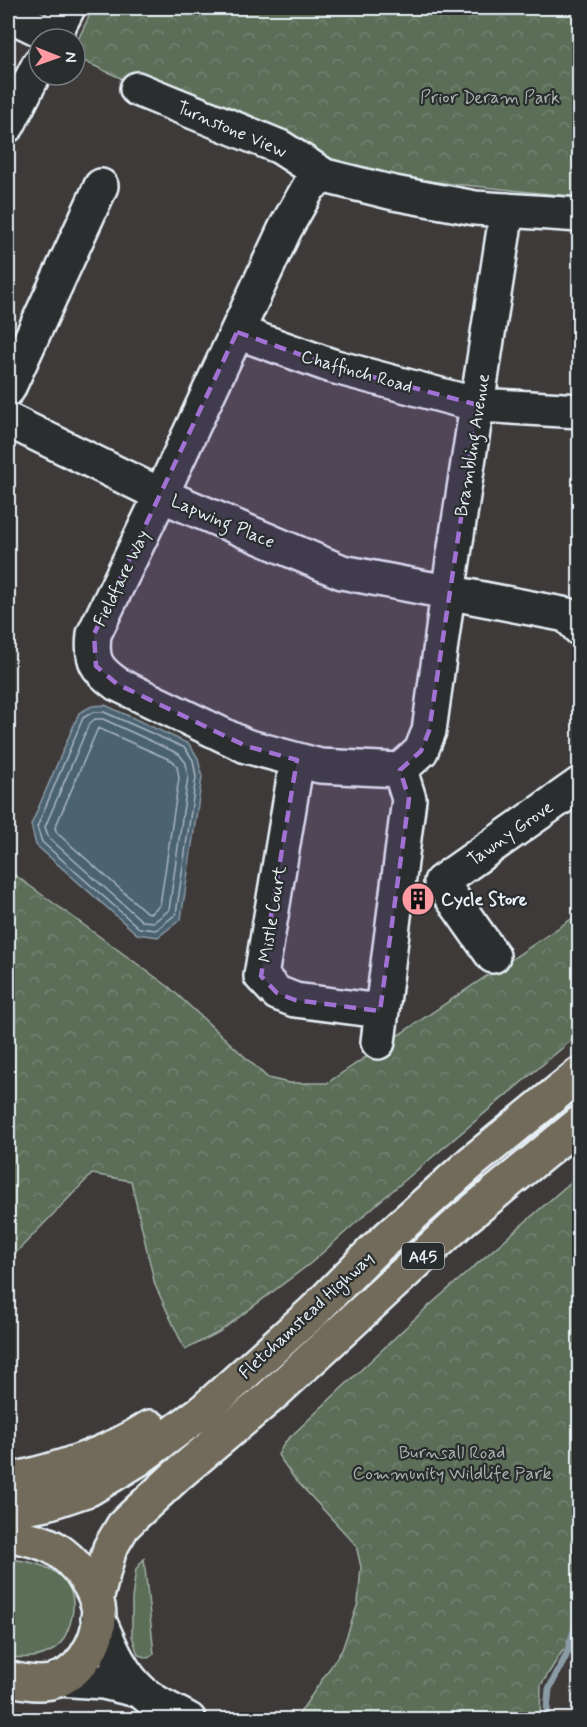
<svg xmlns="http://www.w3.org/2000/svg" width="587" height="1727" viewBox="0 0 587 1727" font-family="Mynerve,sans-serif">
	<style>
		.grass { fill: #5c6e58; stroke: #a2b0a8; stroke-width: 1.5 }
		.forest { fill: url(#forest-crowns); stroke: #a2b0a8; stroke-width: 1.5 }
		.water { fill: #4c6270; stroke: #8a9ba6; stroke-width: 1.5 }
		.lines { fill: none; stroke-linecap: round; stroke-linejoin: round }
		.shore { stroke: #aab8c2; stroke-width: 1.5 }
		.stream { stroke: #8a9ba6; stroke-width: 7 }
		.minor-casing { stroke: #e8f1f8; stroke-width: 38 }
		.highway-casing { stroke: #e8f1f8; stroke-width: 38 }
		.minor { stroke: #2a2d2e; stroke-width: 33 }
		.highway { stroke: #726b5a; stroke-width: 33 }
		.marked { fill: #a171d3; fill-opacity: 0.2; stroke: #a171d3; stroke-width: 4.5; stroke-dasharray: 12 8; stroke-linejoin: round }
		.labels { text-anchor: middle; stroke-width: 4.5; stroke-linejoin: round; paint-order: stroke }
		.shield { fill: #2a2d2e; stroke: #afb6bb; stroke-width: 1.5 }
		.shield-label { font-size: 16px; font-weight: bold; fill: #e8f1f8 }
		.park-label { font-size: 18px; fill: #a9b6b0; stroke: #2a2d2e }
		.street-label { font-size: 18px; fill: #e8f1f8; stroke: #2a2d2e }
		.poi-label { font-size: 18px; font-weight: bold; fill: #e8f1f8; stroke: #2a2d2e; text-anchor: start }
	</style>
	<defs>
		<pattern id="forest-crowns" width="20" height="18" patternUnits="userSpaceOnUse" patternTransform="scale(1.5)"><rect width="20" height="18" fill="#5c6e58"/><path d="M2 6a3 3 0 1 1 6 0M12 15a3 3 0 1 1 6 0" fill="none" stroke="#738371"/></pattern>
	</defs>
	<rect width="100%" height="100%" fill="#3e3a3a"/>
	<filter id="ink" filterUnits="userSpaceOnUse"><feTurbulence type="fractalNoise" baseFrequency=".0167" numOctaves="2"/><feDisplacementMap in="SourceGraphic" scale="12" xChannelSelector="R" yChannelSelector="G"/><feConvolveMatrix kernelMatrix="1 2 1 2 8 2 1 2 1" color-interpolation-filters="sRGB"/></filter>
	<g filter="url(#ink)">
		<path class="grass" d="M144 1559 154 1654 148 1658 138 1655 132 1636V1599L136 1569Z
			M18 1560C54 1565 83 1582 70 1624 67 1633 62 1645 53 1650 39 1659 23 1658 8 1657V1561Z"/>
		<path class="forest" d="M93 8H579V197L406 179 336 162 307 164 75 57V46Z
			M8 870 169 987 268 1078 289 1083H327L579 914V1034L379 1202 311 1263 219 1332 185 1350 155 1285 131 1181 92 1174 8 1261Z
			M579 1175V1655L563 1650 541 1685 540 1719H299V1714L342 1650 358 1603 361 1567 356 1545 294 1478 278 1455 285 1442 423 1311Z"/>
		<path class="water" d="M105 705 189 744 198 758 202 777 181 919 158 937 137 934 36 845 31 825 79 713 92 706Z"/>
		<g class="lines">
			<path class="shore" d="M93 712H104L185 748 193 760 196 777 176 914 156 930 139 928 42 842 37 827 83 718Z
				M95 719H103L179 754 186 763 188 777 169 910 154 922 142 921 49 838 45 827 89 724Z
				M98 728 173 761 177 766 179 778 160 905 151 913 146 912 57 833 55 828Z"/>
			<path class="stream" d="M546 1720 549 1689 566 1656 580 1612"/>
			<defs>
				<path id="minor" d="M8 14 53 36
					M52 39 68 8
					M137 89 280 147 325 176
					M8 125 39 64
					M507 210 448 593 429 731 421 751 400 770 320 766 246 746 117 684C96 669 91 661 94 634L161 495 285 229 310 185 325 176 394 193 475 208 580 215
					M237 332 332 366 478 405 580 411
					M8 389 101 186
					M8 420 161 495 342 572 567 615 580 629
					M297 760 261 976 277 993 295 1000 380 1011
					M493 956 441 882 580 784
					M378 1042 409 799 400 770
					M98 1618C109 1643 120 1672 141 1691 154 1704 174 1711 189 1720
					M58 1679 103 1682 141 1691"/>
				<path id="highway" d="M8 1481C57 1470 107 1455 150 1427
					M8 1515 18 1508 47 1503 89 1489 137 1460 203 1411 313 1312 374 1250 472 1162 580 1074
					M8 1534C23 1538 42 1540 56 1549 73 1560 89 1580 96 1599 107 1629 86 1668 58 1680 42 1686 23 1682 8 1678
					M96 1600 110 1548 123 1526 132 1517 176 1476 271 1396 462 1220 580 1123"/>
			</defs>
			<use href="#minor" class="minor-casing"/>
			<use href="#highway" class="highway-casing"/>
			<use href="#minor" class="minor"/>
			<use href="#highway" class="highway"/>
		</g>
	</g>
	<path class="marked" d="M237 332 332 366 478 405 429 731 421 751 400 770 409 799 380 1011 295 1000 277 993 261 976 297 760 246 746 117 684 96 666 94 634Z"/>
	<defs>
		<symbol id="building-disc" viewBox="-11 -11 22 22"><circle r="9.5" fill="#ff9aa2" stroke="#2a2d2e"/><path d="M-4-6H4V6H1V3H-1V6H-4ZM-2.5-4.3h1.7v1.8h-1.7ZM.8-4.3h1.7v1.8H.8ZM-2.5-1h1.7V.8h-1.7ZM.8-1h1.7V.8H.8Z" fill="#111"/></symbol>
	</defs>
	<g fill-rule="evenodd">
		<use href="#building-disc" x="399" y="880" width="38" height="38"/>
	</g>
	<g class="labels">
		<rect class="shield" x="402" y="1243" width="42" height="26" rx="4.5"/>
		<g class="shield-label">
			<text x="423" y="1262">A45</text>
		</g>
		<g class="park-label">
			<text x="490" y="103">Prior Deram Park</text>
			<text x="452" y="1458">Burnsall Road<tspan x="452" dy="21">Community Wildlife Park</tspan></text>
		</g>
		<g class="street-label">
			<text transform="translate(232 129) rotate(23)" y="6">Turnstone View</text>
			<text transform="translate(357 371) rotate(16)" y="6">Chaffinch Road</text>
			<text transform="translate(472 445) rotate(-81)" y="6">Brambling Avenue</text>
			<text transform="translate(223 521) rotate(23)" y="6">Lapwing Place</text>
			<text transform="translate(121 578) rotate(-64)" y="6">Fieldfare Way</text>
			<text transform="translate(510 833) rotate(-35)" y="6">Tawny Grove</text>
			<text transform="translate(272 914) rotate(-81)" y="6">Mistle Court</text>
			<text transform="translate(306 1315) rotate(-43)" y="6">Fletchamstead Highway</text>
		</g>
		<g class="poi-label">
			<text x="441" y="905">Cycle Store</text>
		</g>
	</g>
	<rect width="587" height="1727" fill="none" stroke="#2a2d2e" stroke-width="30"/>
	<rect x="15" y="15" width="557" height="1697" fill="none" stroke="#e8f1f8" stroke-width="2" filter="url(#ink)"/>
	<g transform="translate(57 57) rotate(91)"><circle r="28" fill="#2a2d2e" stroke="#767b7f" stroke-width="1.5"/>
	<path d="M0-4.5L10 22L0 15L-10 22Z" fill="#ff9aa2"/>
	<text y="-9" font-size="16" font-weight="bold" text-anchor="middle" fill="#e8f1f8">N</text>
	</g>
</svg>
